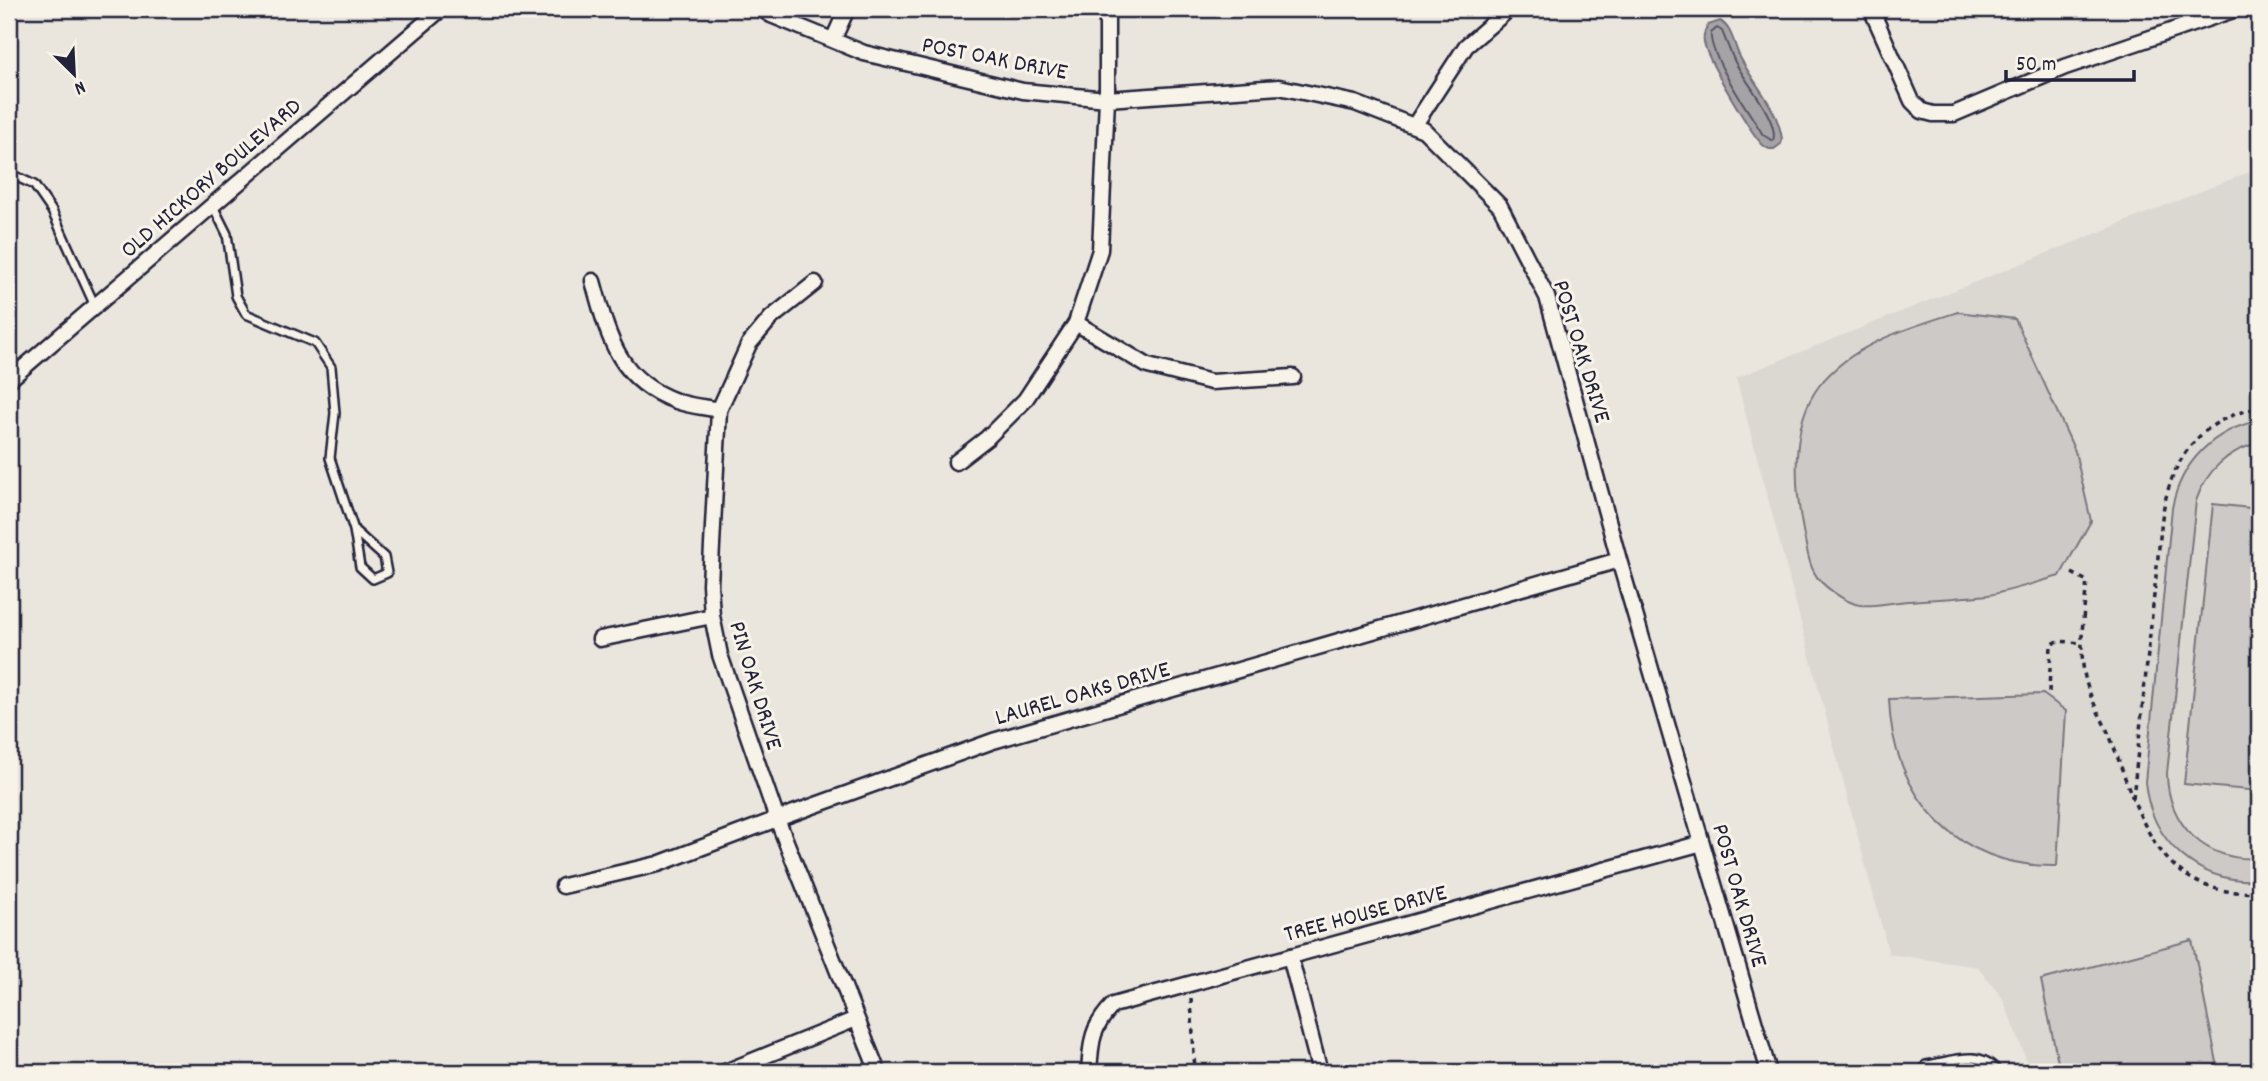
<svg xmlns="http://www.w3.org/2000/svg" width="2268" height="1081" viewBox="0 0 2268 1081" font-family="Dekko,sans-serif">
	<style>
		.built { fill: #dbd8d2 }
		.green { fill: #cdc9c6; stroke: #787680; stroke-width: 2 }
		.water { fill: #a6a3a6; stroke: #716f7b; stroke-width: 2 }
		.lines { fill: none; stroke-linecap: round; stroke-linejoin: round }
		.shore { stroke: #575666; stroke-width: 2 }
		.lane-casing { stroke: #22223b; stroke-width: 12 }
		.street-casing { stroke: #22223b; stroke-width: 19 }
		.path { stroke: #22223b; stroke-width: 3.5; stroke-dasharray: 5 5; stroke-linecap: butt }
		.lane { stroke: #f7f3e8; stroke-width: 7 }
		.street { stroke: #f7f3e8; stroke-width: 14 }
		.labels { text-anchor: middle; stroke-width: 6; stroke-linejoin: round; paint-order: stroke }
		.street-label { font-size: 24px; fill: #22223b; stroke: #f7f3e8 }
	</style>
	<rect width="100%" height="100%" fill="#eae6de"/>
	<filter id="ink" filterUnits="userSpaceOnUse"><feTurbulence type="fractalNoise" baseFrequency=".0143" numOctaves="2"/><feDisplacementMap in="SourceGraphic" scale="14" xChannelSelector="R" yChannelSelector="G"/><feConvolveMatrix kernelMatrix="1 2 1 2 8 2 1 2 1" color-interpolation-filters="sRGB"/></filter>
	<g filter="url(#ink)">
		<path class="built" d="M2259 168V1072H2029L2024 1054 2003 999 1978 967 1889 954 1736 378Z"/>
		<path class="green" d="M1958 312 2015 319 2075 451 2091 521 2060 576C2036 582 2012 591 1988 595 1962 598 1935 599 1908 601 1893 602 1875 607 1860 605 1846 603 1820 585 1814 572 1808 562 1807 548 1804 536 1795 492 1789 425 1819 386 1851 344 1910 327 1958 312Z
			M2259 421V443C2228 450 2206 471 2196 501L2167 773C2167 825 2207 863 2259 858V880C2198 884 2151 842 2145 782L2172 508C2181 462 2214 429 2259 421Z
			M2213 504 2259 509V791L2184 784Z
			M2043 694 2066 711 2057 866C1957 868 1892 797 1889 699Z
			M2192 940 2219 1072H2060L2041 980Z"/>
		<path class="water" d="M1720 21C1733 28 1734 47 1741 59 1755 86 1778 108 1782 139L1781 144 1774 149C1768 149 1769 149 1764 146 1752 136 1709 62 1705 46 1702 38 1704 31 1708 25Z"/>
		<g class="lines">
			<path class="shore" d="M1717 28 1722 31C1726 41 1730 52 1735 62 1744 80 1780 121 1773 141L1763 135C1751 114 1708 55 1711 33Z"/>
			<defs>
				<path id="lane" d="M9 173 34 185 52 211 95 306
					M213 206 227 234 236 296 246 314 315 343 331 367 335 413 330 458 354 530 360 567 373 579 387 573 384 557 354 530
					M1926 1065C1953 1061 1980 1048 1998 1072"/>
				<path id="street" d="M762 9 771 15 864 53 1023 91 1107 99 1279 87 1355 103 1424 130 1500 206 1547 297 1619 560 1769 1072
					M1871 9 1912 101 1922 111 1933 114H1954L2065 67 2236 9
					M833 40 847 9
					M1414 126 1466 46 1509 9
					M593 281C608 335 617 380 676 401 689 406 705 407 719 410
					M815 283 771 318 749 344 719 410 710 584 712 616 720 655 777 819 878 1072
					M1076 323 1148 366 1211 382 1293 377
					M9 380 441 9
					M956 462 987 438 1025 400 1076 323 1100 250 1107 99V9
					M600 639 712 616
					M563 886 658 864 777 819 993 741 1619 560
					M1290 956 1320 1072
					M725 1072 856 1019
					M1089 1072C1091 1042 1091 1028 1113 1005L1702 843"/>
			</defs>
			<use href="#lane" class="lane-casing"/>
			<use href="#street" class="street-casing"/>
			<path class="path" d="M2072 573 2087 581C2084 612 2079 642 2084 672 2088 698 2103 718 2112 742 2140 817 2159 899 2259 892
				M2049 692 2051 645 2058 641 2082 643
				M2133 798 2162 518C2170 461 2199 418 2259 408
				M1191 999 1195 1072"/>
			<use href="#lane" class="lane"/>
			<use href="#street" class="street"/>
		</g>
	</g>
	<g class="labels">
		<g class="street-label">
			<text transform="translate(995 57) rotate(11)" y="8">POST OAK DRIVE</text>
			<text transform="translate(210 177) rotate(-41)" y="8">OLD HICKORY BOULEVARD</text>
			<text transform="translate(1583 351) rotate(73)" y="8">POST OAK DRIVE</text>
			<text transform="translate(757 685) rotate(73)" y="8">PIN OAK DRIVE</text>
			<text transform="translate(1082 692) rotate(-16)" y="8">LAUREL OAKS DRIVE</text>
			<text transform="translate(1741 895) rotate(74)" y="8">POST OAK DRIVE</text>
			<text transform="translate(1365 912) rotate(-15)" y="8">TREE HOUSE DRIVE</text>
		</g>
	</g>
	<rect width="2268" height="1081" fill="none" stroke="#f7f3e8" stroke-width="35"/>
	<rect x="18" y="18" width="2233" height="1046" fill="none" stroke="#22223b" stroke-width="2.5" filter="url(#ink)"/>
	<g transform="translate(74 74) rotate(156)" stroke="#f7f3e8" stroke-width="5" paint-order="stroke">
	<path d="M0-5L12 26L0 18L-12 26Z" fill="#22223b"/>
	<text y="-10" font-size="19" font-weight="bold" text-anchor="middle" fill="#22223b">N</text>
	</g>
	<path d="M2006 70v10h128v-10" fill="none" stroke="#22223b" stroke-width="3.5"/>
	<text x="2016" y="70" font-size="21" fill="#22223b" stroke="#f7f3e8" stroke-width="5" paint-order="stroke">50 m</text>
</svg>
